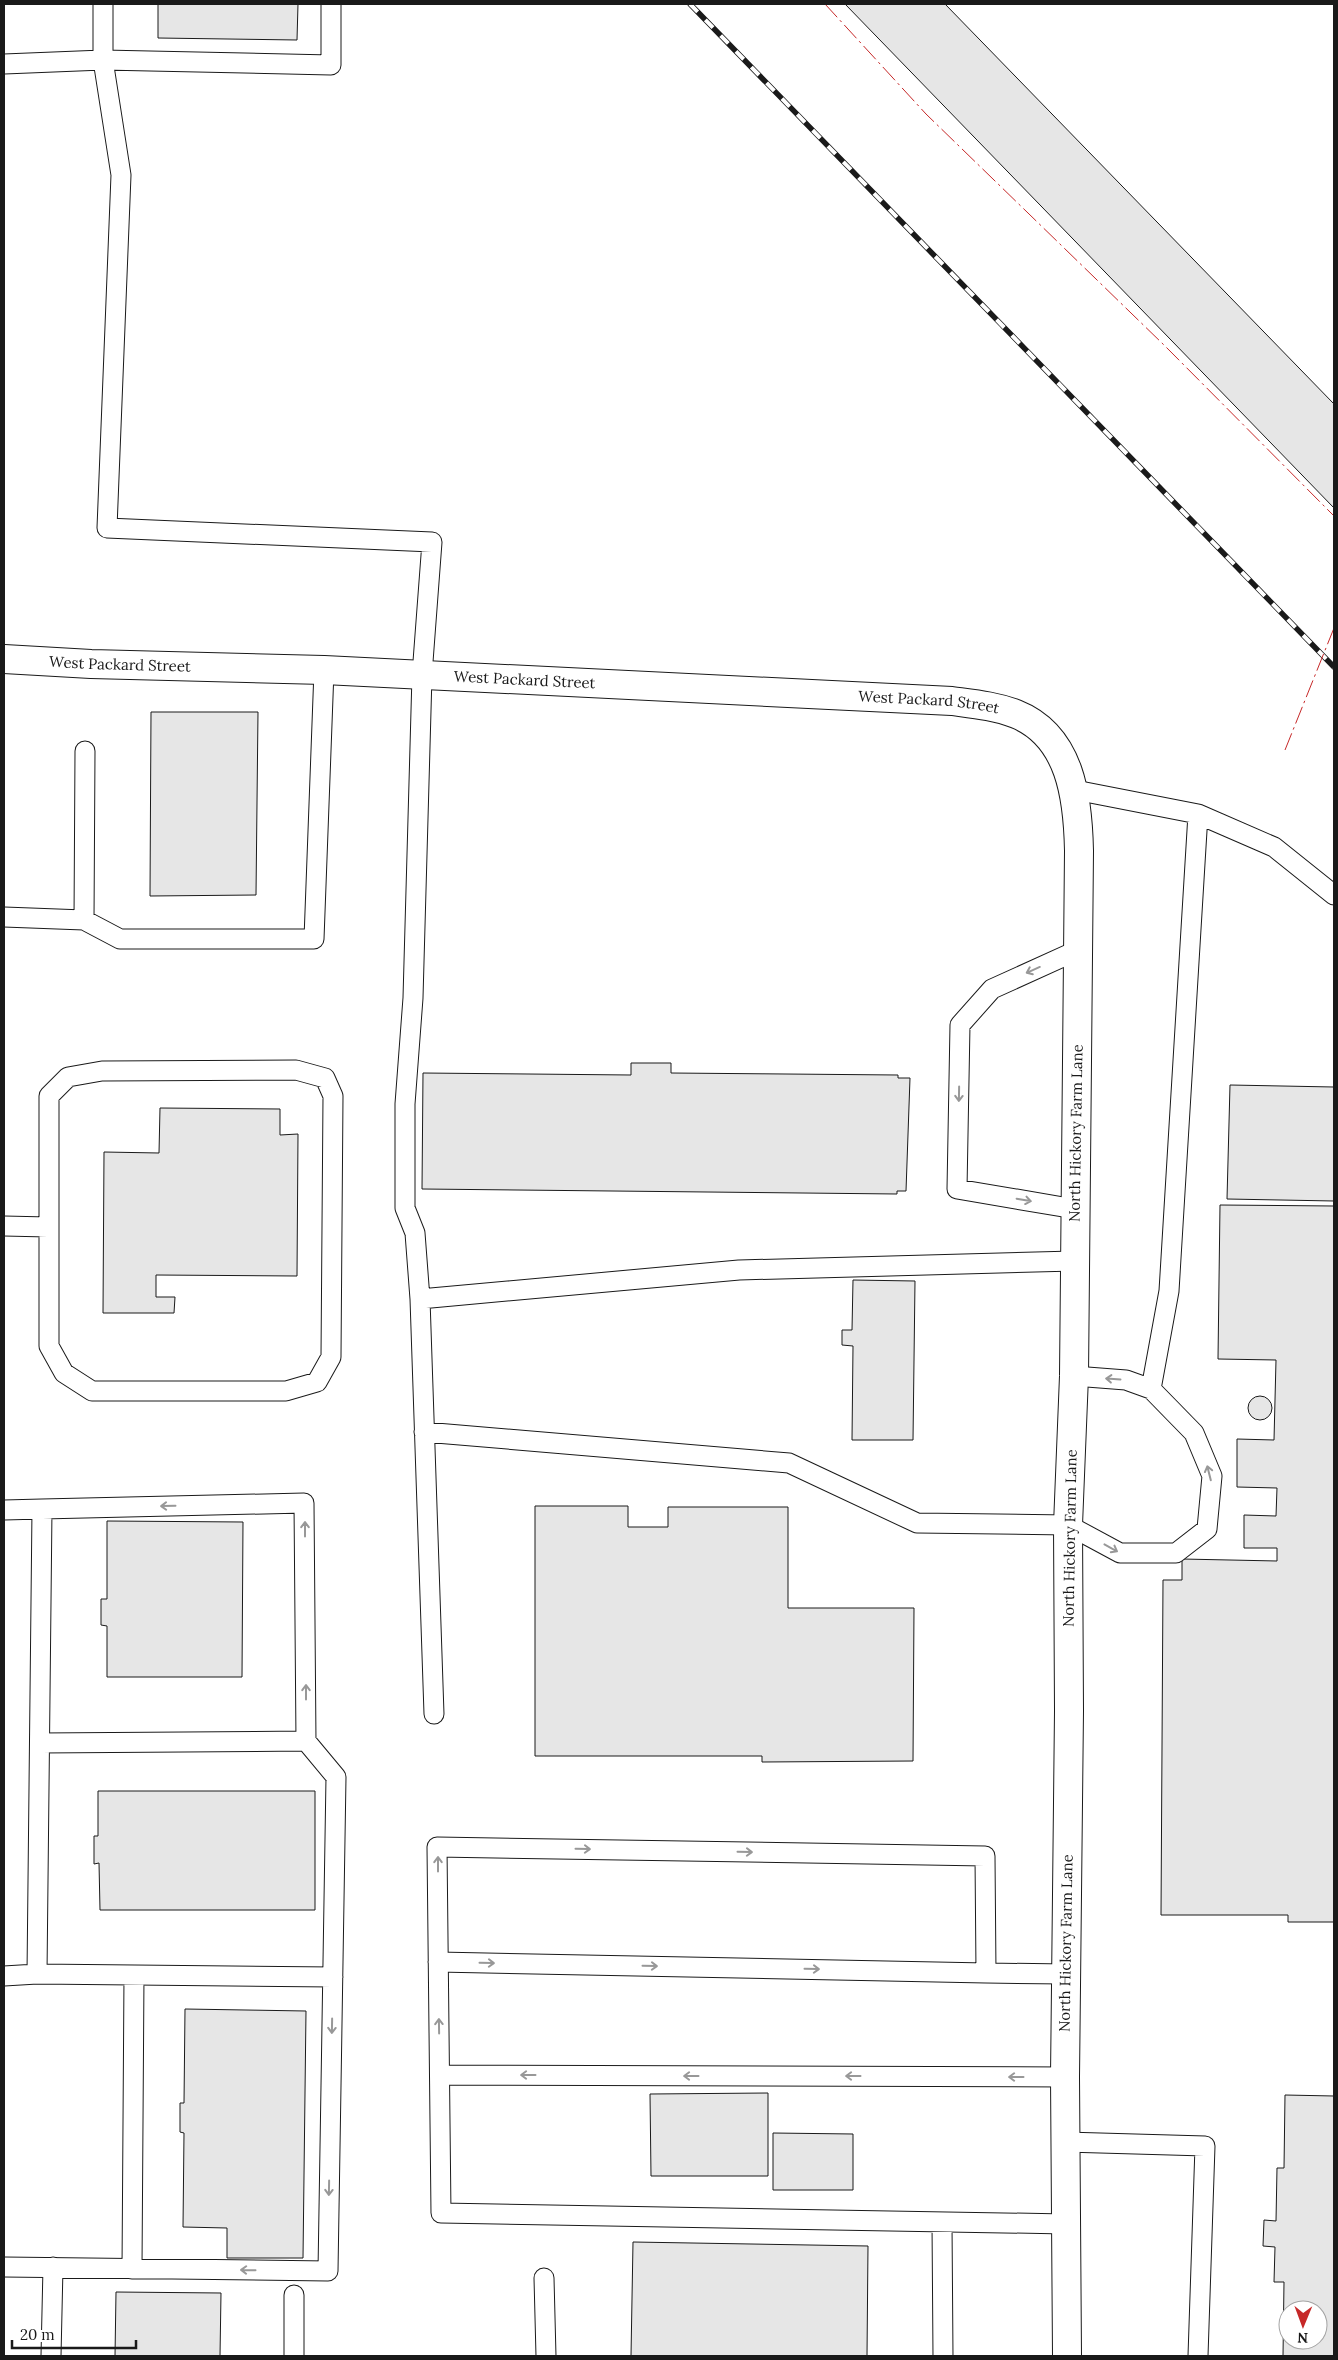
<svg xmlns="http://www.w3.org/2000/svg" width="1338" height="2360" viewBox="0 0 1338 2360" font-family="Lora,serif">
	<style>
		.building { fill: #e6e6e6; stroke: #1a1a1a; fill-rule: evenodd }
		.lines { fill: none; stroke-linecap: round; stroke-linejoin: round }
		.service-casing { stroke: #1a1a1a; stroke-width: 21 }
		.minor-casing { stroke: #1a1a1a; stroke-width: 30 }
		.service { stroke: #fff; stroke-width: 19 }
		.minor { stroke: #fff; stroke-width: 28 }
		.rail-casing { stroke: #1a1a1a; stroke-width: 5.5 }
		.rail { stroke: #fff; stroke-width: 4; stroke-dasharray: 11; stroke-linecap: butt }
		.power { stroke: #c62828; stroke-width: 1; stroke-dasharray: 18 4 2.5 4; stroke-linecap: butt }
		.oneway { stroke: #989898 }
		.labels { text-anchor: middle; stroke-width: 4; stroke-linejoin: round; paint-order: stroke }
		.street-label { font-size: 15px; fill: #1a1a1a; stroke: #fff }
	</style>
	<rect width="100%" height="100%" fill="#fff"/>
	<path class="building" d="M158 4H298L297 40 158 38Z
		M845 4H945L1334 404V508Z
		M151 712H258L256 895 150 896Z
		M631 1063H671V1073L898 1075V1078H910L906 1191H897V1194L422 1189 423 1073 631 1075Z
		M1230 1085 1334 1087V1201L1227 1199Z
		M160 1108 280 1109V1135L298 1134 297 1276 156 1275V1297H175L174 1313H103L104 1152 159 1153Z
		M1220 1205 1334 1206V1922H1288V1915H1161L1163 1580H1182V1559L1277 1561V1548H1244V1515L1276 1516 1277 1488 1237 1487V1439L1274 1440 1276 1360 1218 1359Z
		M853 1280 915 1281 913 1440H852L853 1346 842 1345V1330H852Z
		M1248 1408a12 12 0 1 1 24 0a12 12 0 1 1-24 0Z
		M535 1506H628V1527H668V1507H788V1608H914L913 1761 762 1762V1756H535Z
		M107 1521 243 1522 242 1677H107V1626L101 1625V1599H107Z
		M98 1791H315V1910H100L99 1863 94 1864V1836H98Z
		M185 2009 306 2011 303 2258H227V2228L183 2227 184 2133 180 2132V2103H184Z
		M768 2093V2176H651L650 2094Z
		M1285 2095 1334 2096V2356H1283L1284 2282H1274L1275 2247 1263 2246 1264 2220 1276 2221 1277 2168H1284ZM1288 2310H1318V2340H1288Z
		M773 2133 853 2134V2190H773Z
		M633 2242 868 2246 867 2356H631Z
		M116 2292 221 2293 220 2356H115Z"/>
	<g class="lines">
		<defs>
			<path id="service" d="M103 4V60L331 65V4
				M4 64 103 60 121 175 107 528 432 542 422 675 413 998 405 1104V1208L415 1233 420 1299 434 1714
				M1075 790 1198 814 1274 847 1334 895
				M4 917 84 920 120 939H314L324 670
				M84 920 85 751
				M296 1070 325 1078 333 1096 331 1357 317 1382 286 1391H92L64 1373 49 1346V1096L68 1077 102 1071Z
				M1075 1209 957 1189 960 1025 992 989 1078 950
				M4 1226 48 1227
				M420 1299 739 1270 1074 1261
				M1151 1389 1169 1291 1198 814
				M424 1432 789 1463 917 1523 1068 1525 1120 1553H1176L1207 1529 1212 1476 1194 1433 1151 1389 1126 1380 1074 1376
				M4 1510 42 1509 37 1974 4 1976
				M40 1743 306 1741
				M438 1962 986 1973
				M37 1974 333 1977
				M1066 1974 986 1973 985 1856 437 1847 441 2213 1066 2224
				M440 2075 1065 2077
				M1065 2142 1205 2146 1198 2356
				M942 2223 943 2356
				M4 2267 328 2271 336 1777 306 1741 304 1503 42 1509
				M132 2269 134 1975
				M544 2278 546 2356
				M51 2356 53 2267
				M294 2356V2295"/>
			<g id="minor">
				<path id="s1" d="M4 659 91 664 324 670 952 701C974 704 995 706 1016 714 1071 736 1078 799 1079 851L1074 1376 1068 1525 1069 1711 1065 2077 1067 2356"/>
			</g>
		</defs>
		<use href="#service" class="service-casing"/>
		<use href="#minor" class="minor-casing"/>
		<use href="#service" class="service"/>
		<use href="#minor" class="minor"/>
		<defs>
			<path id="rail" d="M690 4 1334 667"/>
		</defs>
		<use href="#rail" class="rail-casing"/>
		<use href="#rail" class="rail"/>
		<path class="power" d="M825 4 926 114 1165 346 1334 516
			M1285 750 1334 628"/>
	</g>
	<defs><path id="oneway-shaft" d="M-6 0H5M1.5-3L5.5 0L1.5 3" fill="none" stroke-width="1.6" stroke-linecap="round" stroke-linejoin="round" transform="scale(1.25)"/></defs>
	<g class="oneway">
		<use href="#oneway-shaft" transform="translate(1033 970) rotate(156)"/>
		<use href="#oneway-shaft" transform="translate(959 1094) rotate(91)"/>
		<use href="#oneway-shaft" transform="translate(1024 1200) rotate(10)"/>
		<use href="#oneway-shaft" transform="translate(1113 1379) rotate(-176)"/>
		<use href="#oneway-shaft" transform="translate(1209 1473) rotate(-104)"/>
		<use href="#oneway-shaft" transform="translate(168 1506) rotate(179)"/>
		<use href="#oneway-shaft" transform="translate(305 1529) rotate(-90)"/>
		<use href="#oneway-shaft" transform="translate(1111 1548) rotate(29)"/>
		<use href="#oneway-shaft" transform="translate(306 1692) rotate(-90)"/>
		<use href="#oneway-shaft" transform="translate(583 1849) rotate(1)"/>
		<use href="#oneway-shaft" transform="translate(745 1852) rotate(1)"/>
		<use href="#oneway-shaft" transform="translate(438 1864) rotate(-90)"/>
		<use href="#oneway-shaft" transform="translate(487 1963) rotate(1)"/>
		<use href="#oneway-shaft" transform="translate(650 1966) rotate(1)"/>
		<use href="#oneway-shaft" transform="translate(812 1969) rotate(1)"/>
		<use href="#oneway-shaft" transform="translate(332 2026) rotate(91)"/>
		<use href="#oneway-shaft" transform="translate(439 2026) rotate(-91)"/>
		<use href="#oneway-shaft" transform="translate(528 2075) rotate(-180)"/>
		<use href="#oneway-shaft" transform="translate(691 2076) rotate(-180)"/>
		<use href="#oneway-shaft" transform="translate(853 2076) rotate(-180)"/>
		<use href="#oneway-shaft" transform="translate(1016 2077) rotate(-180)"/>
		<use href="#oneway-shaft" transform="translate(329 2188) rotate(91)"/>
		<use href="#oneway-shaft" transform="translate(248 2270) rotate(-179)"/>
	</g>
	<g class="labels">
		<g class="street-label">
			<text dy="5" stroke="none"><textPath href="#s1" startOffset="116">West Packard Street</textPath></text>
			<text dy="5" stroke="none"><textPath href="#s1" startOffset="521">West Packard Street</textPath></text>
			<text dy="5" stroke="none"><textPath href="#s1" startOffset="926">West Packard Street</textPath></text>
			<text transform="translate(1076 1133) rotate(-89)" y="5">North Hickory Farm Lane</text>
			<text transform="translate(1070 1538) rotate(-89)" y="5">North Hickory Farm Lane</text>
			<text transform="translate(1066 1943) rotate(-89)" y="5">North Hickory Farm Lane</text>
		</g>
	</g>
	<rect width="1338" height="2360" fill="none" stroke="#1a1a1a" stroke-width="10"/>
	<g transform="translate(1303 2325) rotate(181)"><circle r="24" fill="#ffffff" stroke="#a3a3a3"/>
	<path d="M0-4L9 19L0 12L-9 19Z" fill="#c62828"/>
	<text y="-8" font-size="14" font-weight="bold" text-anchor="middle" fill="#1a1a1a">N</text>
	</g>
	<path d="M12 2340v8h124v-8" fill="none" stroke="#1a1a1a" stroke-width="2.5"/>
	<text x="20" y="2340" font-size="15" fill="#1a1a1a" stroke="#ffffff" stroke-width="4" paint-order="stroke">20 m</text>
</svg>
